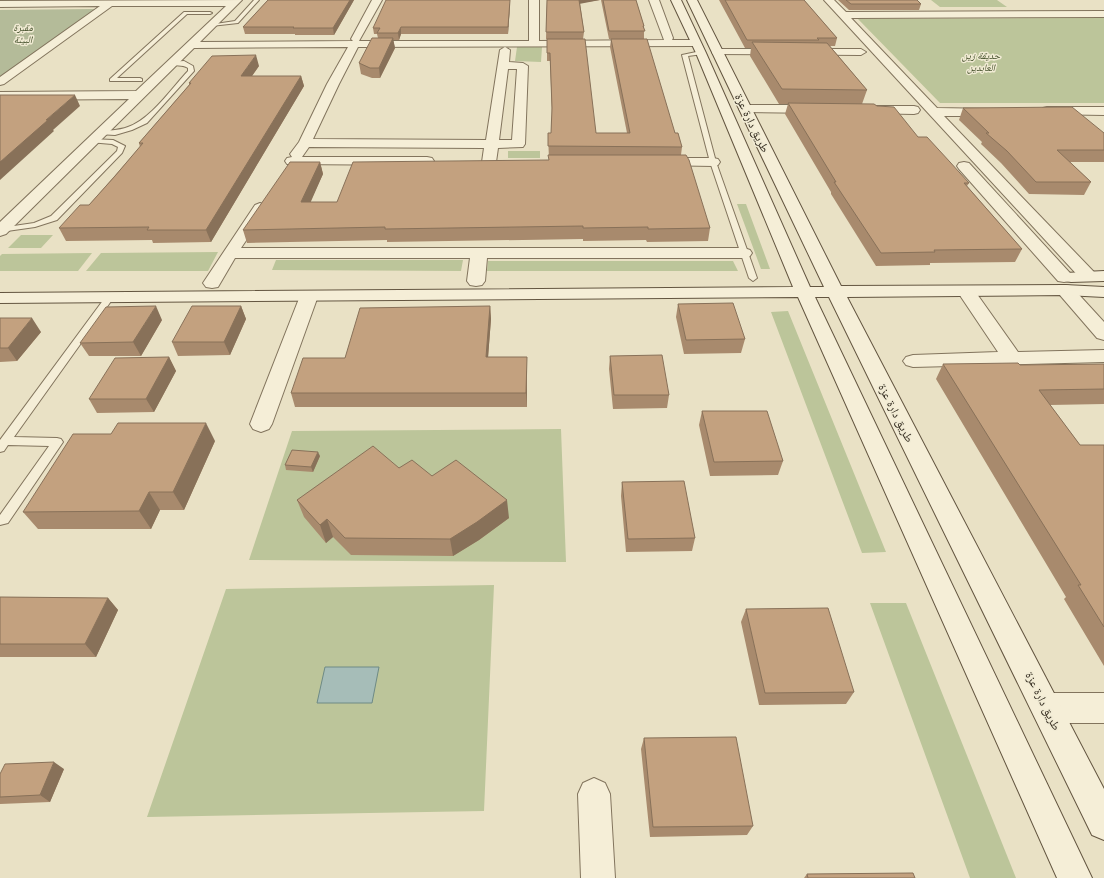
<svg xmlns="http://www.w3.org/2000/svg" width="1104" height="878" viewBox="0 0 1104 878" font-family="Spectral,'Noto Naskh Arabic',serif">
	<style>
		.green { fill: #bcc59a }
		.cemetery { fill: #b4bb99 }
		.water { fill: #a6bdb8; stroke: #6e8a85 }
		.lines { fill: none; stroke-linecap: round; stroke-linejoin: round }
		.lane-casing { stroke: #82745d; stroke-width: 2 }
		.street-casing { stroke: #82745d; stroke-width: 2 }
		.secondary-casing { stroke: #635540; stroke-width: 2 }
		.lane { fill: #f5eed7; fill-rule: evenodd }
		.street { fill: #f5eed7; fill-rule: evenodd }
		.secondary { fill: #f5eed7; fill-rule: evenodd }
		.wall { fill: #a88a6d }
		.shaded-wall { fill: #887159 }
		.building { fill: #c3a17f; stroke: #887159 }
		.labels { text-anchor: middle; stroke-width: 3; stroke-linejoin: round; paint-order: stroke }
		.far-park-label { font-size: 10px; font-style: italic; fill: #414d28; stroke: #f1ebd4 }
		.street-label { font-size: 12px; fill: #332b1f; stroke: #f1ebd4 }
	</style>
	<rect width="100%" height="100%" fill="#e9e1c5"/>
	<path class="green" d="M931 0H997L1007 7H940Z
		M1104 18V103H940L858 19Z
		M517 47H542L541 62 515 61Z
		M508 151H540V158H508Z
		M737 204H746L770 269H761Z
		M21 235H53L41 248H8Z
		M218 252 208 271H86L101 253Z
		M92 253 78 271H0V256L2 254Z
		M276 260H463L461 271 272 270Z
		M488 261H733L738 271H487Z
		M788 311 886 552 862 553 771 312Z
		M561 429 566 562 249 560 292 431Z
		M494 585 484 811 147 817 226 589Z
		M870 603H906L1016 878H970Z"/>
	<path class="cemetery" d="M95 9 0 78V10Z"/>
	<path class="water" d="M325 667H379L372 703H317Z"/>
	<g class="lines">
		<defs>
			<path id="lane" d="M254 0H259L238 23 211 26 209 25 235 21Z
				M184 12H210L212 13 210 14H187L117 78H140L142 79V81H110V79Z
				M701 51 703 52V54L688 56 716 162 757 278 753 281 749 278 710 162 682 55Z
				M170 62 184 61 193 66 194 71 147 123 132 130 115 135 98 134V132C108 130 118 131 128 127 151 119 171 89 188 71V68C182 64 175 67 169 63Z
				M91 139 113 140 125 146 122 153 57 220 35 227 0 232V228L34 223 51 216 117 151 118 147 112 144 89 142V140Z
				M110 294 114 297 14 437 57 438 61 439 63 442 8 523 0 525V515L49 446 8 445 4 451 0 452V440L107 295Z"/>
			<path id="street" d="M242 0 200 42 353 41 351 39 372 0H382L359 41H529V0H539V41L664 40 649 0H659L673 38 672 40H695L700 43 695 46 358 47 339 84 313 139 486 140 500 50 505 47 510 50 509 62 523 63 528 66 525 144 523 147 498 148 496 162 494 165 489 166 484 165 482 162 484 148 309 147 302 157H427L432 158 434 161 432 164 427 165 287 164 285 161 287 158 292 157 290 154 299 142 327 84 348 47 194 48 6 234 0 236V222L129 99 0 100V92L136 91 226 6H112L4 84 0 85V77L100 6 0 7V1ZM508 69H517L512 140H499Z
				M824 0H834L846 12 1104 11V17L851 18 937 108 995 109 997 112 995 115 991 116H944L1094 272 1097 276 1094 280 1088 281 1082 280Z
				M717 49H861L866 52 861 55 713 54 712 52Z
				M745 105H816L820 106 822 109 820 112 816 113 741 112 739 109 741 106Z
				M867 106H914L918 107 920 110 918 113 914 114 863 113 861 110 863 107Z
				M1047 107H1104V115L1043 114 1041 111 1043 108Z
				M660 158H713L718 159 720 162 718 165 713 166 655 165 653 162 655 159Z
				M964 162 969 163 1070 273 1073 277 1070 281 1064 282 1058 281 959 169 957 166 959 163Z
				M260 203 265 205 268 208 241 248H744L750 250 752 253 750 256 744 258H487L485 281 482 285 476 286 470 285 467 281 470 258H235L218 287 212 288 206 287 203 283 255 205Z
				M1065 285 1071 286 1104 322V340L1097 338 1059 294 1056 290 1059 286Z
				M966 286 972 287 1018 352 1104 350V362L913 367 906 365 903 361 906 357 913 355 998 352 957 291 960 287Z
				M309 291 315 292 318 296 272 424 269 429 261 432 253 429 250 424 300 296 303 292Z
				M1047 693H1104V723H1047L1036 718 1032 708 1036 698Z
				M594 778 605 783 610 794 615 878H581L578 794 583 783Z"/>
			<path id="secondary" d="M671 0H681L706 53 810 287H824L687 0H697L841 286 1065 285 1104 287V297L1065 295 847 297 1104 789V840L1092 835 829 297H815L1092 878H1057L798 297 0 303V293L793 287 696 53Z
				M1104 271V281L1071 282 1065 281 1062 277 1065 273Z"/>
		</defs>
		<use href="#lane" class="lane-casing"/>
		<use href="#street" class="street-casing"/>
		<use href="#secondary" class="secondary-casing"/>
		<use href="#lane" class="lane"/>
		<use href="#street" class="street"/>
		<use href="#secondary" class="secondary"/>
	</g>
	<path class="wall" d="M268 0H354L334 35H295V34H245L243 27Z
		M547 0H600L580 3 584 32 583 39H546Z
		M601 0H636L644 26V39H609Z
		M719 0H804L837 38 835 46H830L867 90 862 104 877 106 918 137 969 183 967 186 1022 249 1015 262 930 263V265L876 266 831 194V192L785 114 788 104H779L750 56 751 48H745Z
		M838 0H917L921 4 919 10H849Z
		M510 4 508 34H401L399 40H393L395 48 380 78H372L361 74 359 63 378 38 377 34H374L373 28Z
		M547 39 596 133H627L610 47 611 39 675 133 682 147 681 155 710 228 708 241 647 242 646 240 583 241V239L387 242V240L247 243 243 230 320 162 323 174 310 202H337L549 160 548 133H551L552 115 550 61H547Z
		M259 66 252 76H301L304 86 211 242 153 243 152 240 66 241 59 228 89 205 140 147 139 143 189 85V83Z
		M963 108 1104 133V162H1070L1091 182 1084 195 1029 194 1001 163 981 144 982 142 959 120Z
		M678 304 745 339 741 353 684 354 676 317Z
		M241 306 246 319 230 355 178 356 172 342Z
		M490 306 491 319 488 357 527 371V407H295L291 393 345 358Z
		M0 318 41 332 17 361 0 362Z
		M162 320 141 356H89L80 343Z
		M610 356 669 395 667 408 613 409 609 369Z
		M169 357 176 371 154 412 97 413 89 399Z
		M943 364 1020 365 1104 364V404L1050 405 1080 445H1104V666L1064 599 1066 597 936 379Z
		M702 411 783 461 778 475 710 476 699 425Z
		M215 441 184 510H160L151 529H38L23 512Z
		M320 456 313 472 286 470 285 465Z
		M399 468 432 476 509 518 479 540 453 556 351 555 333 537 326 543 304 517 297 500Z
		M622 482 695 538 692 551 626 552 621 496Z
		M0 597 108 598 118 610 96 657H0Z
		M746 609 854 692 846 704 759 705 741 622Z
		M644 738 753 826 747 835 650 837 641 749Z
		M64 769 50 802 0 804V774Z
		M807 874 915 878H804Z"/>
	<path class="shaded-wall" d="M350 0H354L334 35 333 28Z
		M510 0V4L508 34V27Z
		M579 0H600L579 4Z
		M401 27V34L399 40 398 33Z
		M393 38 395 48 380 78 379 68Z
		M256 55 259 66 244 87 241 76Z
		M301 76 304 86 211 242 206 230Z
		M75 95 80 106 53 130 54 131 0 180V162L46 120Z
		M320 162 323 174 305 215 301 202Z
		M156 306 162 320 141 356 133 342Z
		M241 306 246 319 230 355 224 342Z
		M490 306 491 319 487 371 486 357Z
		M32 318 41 332 17 361 8 348Z
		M169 357 176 371 154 412 146 399Z
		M527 357V407L526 393Z
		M206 423 215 441 184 510 173 492Z
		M318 452 320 456 313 472 311 467Z
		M149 492 160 510 151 529 139 511Z
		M507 500 509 518 479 540 453 556 450 539Z
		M327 519 333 537 326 543 320 525Z
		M108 598 118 610 96 657 85 644Z
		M54 762 64 769 50 802 40 795Z"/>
	<path class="building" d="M268 0H350L333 28H293L294 27H243Z
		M386 0H510L508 27H401L398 33H377L380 28H373Z
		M547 0H579L584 32H546Z
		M603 0H636L644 26H643L645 31H609Z
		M725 0H804L837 38H817L819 40H747Z
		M846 0H917L921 4H851Z
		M372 38H393L379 68H370L359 63Z
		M547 39H585L596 133H630L611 39H647L675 133H678L682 147 548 146V133H551L552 108 550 53H547Z
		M752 42 827 43 867 90 782 89Z
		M256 55 241 76H301L206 230H147L149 227 59 228 80 205H89L115 176 143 143H139L191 83H189L212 56Z
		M0 95H75L46 120H48L0 162Z
		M788 103 874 104 877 106 894 107 918 137H927L950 162 969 183H964L1022 249 934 250 935 252 881 253 834 182H836Z
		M1072 107 1104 133V150H1057L1091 182H1036L1007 151 986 133H989L963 108Z
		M548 155H686L689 160 710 228 648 229V227L583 228V226L385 229V227L243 230 290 162H320L301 202H337L353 162 549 160Z
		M733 303 745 339 686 340 678 304Z
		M156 306 133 342 80 343 106 307Z
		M192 306H241L224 342H172Z
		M490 306 486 357H527L526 393H291L303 358H345L360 308Z
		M0 318H32L8 348H0Z
		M662 355 669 395H614L610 356Z
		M169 357 146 399H89L115 358Z
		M1018 363 1020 365 1104 364V389L1039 390 1080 445H1104V627L1078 585H1081L943 364Z
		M702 411H767L783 461 714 462Z
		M118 423H206L173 492H149L139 511 23 512 73 434H111Z
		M373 446 399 468 412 460 432 476 456 460 507 500 477 522 450 539 345 538 327 519 320 525 297 500Z
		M292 450 318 452 311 467 285 465Z
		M684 481 695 538 628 539 622 482Z
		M0 597 108 598 85 644H0Z
		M828 608 854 692 765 693 746 609Z
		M736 737 753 826 653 827 644 738Z
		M54 762 40 795 0 797V774L5 764Z
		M913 873 915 878H808L807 874Z"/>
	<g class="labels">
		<g class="far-park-label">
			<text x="23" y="31">مقبرة<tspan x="23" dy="12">البيئة</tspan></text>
			<text x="981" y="59">حديقة زين<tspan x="981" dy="12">العابدين</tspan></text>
		</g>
		<g class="street-label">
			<text transform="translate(752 123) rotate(64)" y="4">طريق دارة عزة</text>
			<text transform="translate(896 413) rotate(63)" y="4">طريق دارة عزة</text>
			<text transform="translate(1043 701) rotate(63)" y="4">طريق دارة عزة</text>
		</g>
	</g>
</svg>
